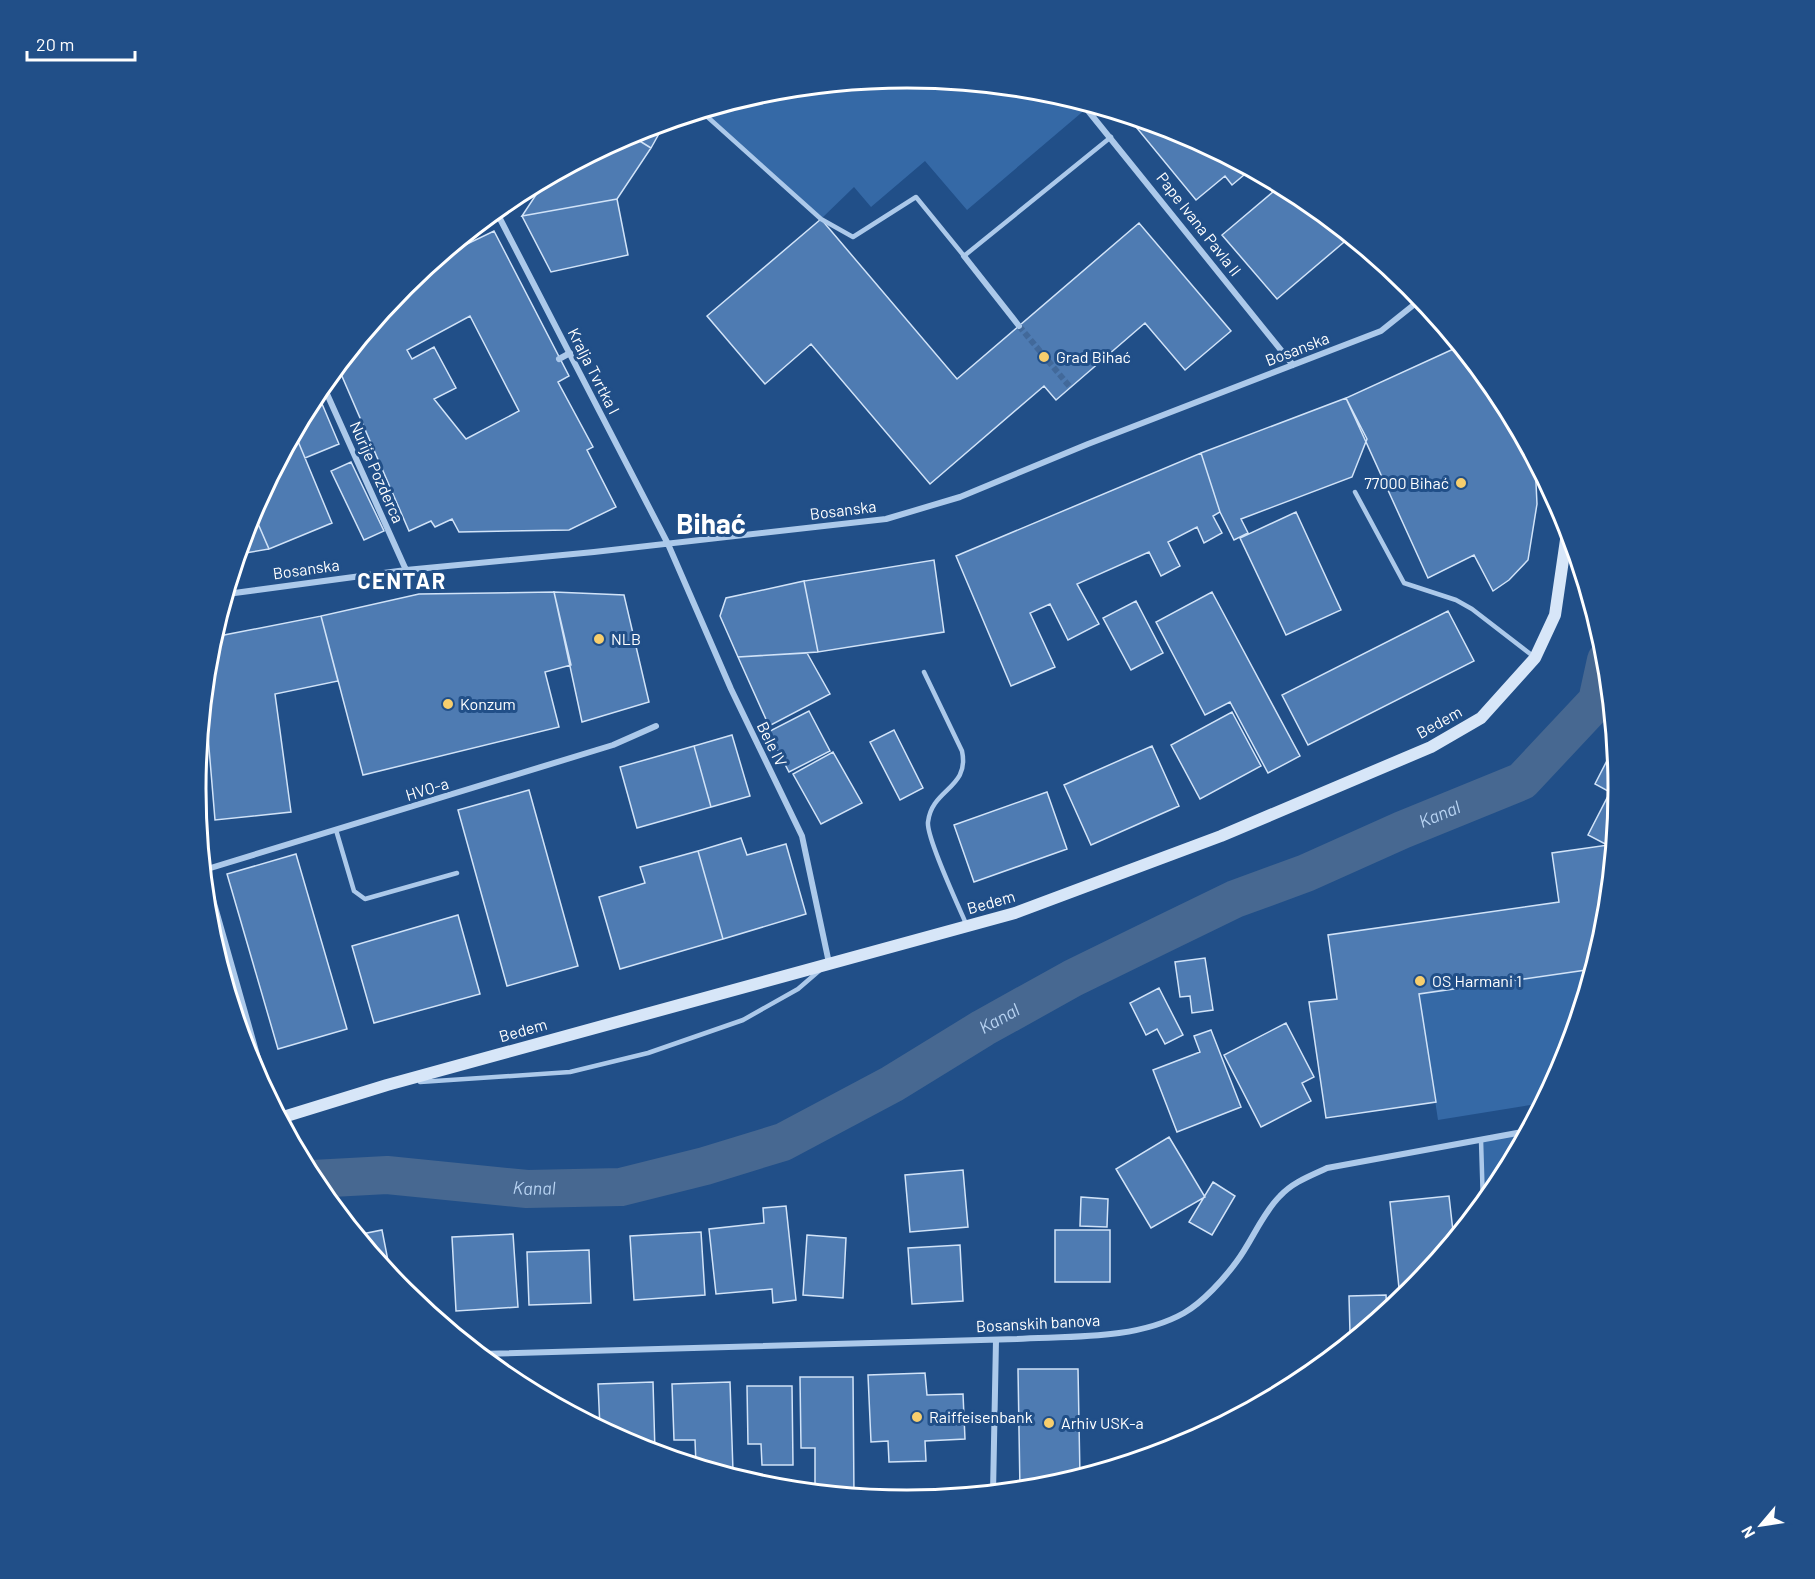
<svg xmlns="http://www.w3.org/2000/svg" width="1815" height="1579" viewBox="0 0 1815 1579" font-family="Barlow,sans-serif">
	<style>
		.green { fill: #3569a6 }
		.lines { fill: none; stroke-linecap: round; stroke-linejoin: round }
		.canal { stroke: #476891; stroke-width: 38 }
		.building { fill: #4e7bb2; stroke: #d1e3f8; stroke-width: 1.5; fill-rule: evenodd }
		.street-tunnel { stroke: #42699a; stroke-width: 6; stroke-dasharray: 6 3; stroke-linecap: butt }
		.lane { stroke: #acc9ea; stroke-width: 4.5 }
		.street { stroke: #acc9ea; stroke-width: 6 }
		.secondary { stroke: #d7e6f8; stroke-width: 12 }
		.poi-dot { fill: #f7ce6d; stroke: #214f88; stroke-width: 2 }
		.labels { text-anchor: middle; stroke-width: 6; stroke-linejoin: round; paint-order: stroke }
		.street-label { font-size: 16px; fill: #fff; stroke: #214f88 }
		.poi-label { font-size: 16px; fill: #fff; stroke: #214f88; text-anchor: start }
		.water-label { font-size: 18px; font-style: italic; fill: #b8d3f2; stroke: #214f88 }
		.district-label { font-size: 22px; font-weight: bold; letter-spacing: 1.5px; fill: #fff; stroke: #214f88 }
		.town-label { font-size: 28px; font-weight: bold; fill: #fff; stroke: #214f88 }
		.rim { fill: none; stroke: #fff; stroke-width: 3 }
	</style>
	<rect width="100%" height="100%" fill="#214f88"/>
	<path class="green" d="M907 78C943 82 1066 85 1087 108L967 210 925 161 871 207 854 187 821 219 702 112 769 92Z
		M1593 969 1565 1062 1543 1103 1438 1120 1419 994Z
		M1528 1131 1499 1185 1483 1205 1481 1140Z"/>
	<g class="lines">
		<path class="canal" id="s1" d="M313 1179 387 1175 527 1189 621 1187 705 1166 783 1142 892 1084 983 1028 1073 978 1165 933 1235 899 1306 873 1402 830 1522 781 1597 701 1606 660"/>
	</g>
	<path class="building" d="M1127 116 1180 132 1250 170 1232 185 1225 176 1196 200Z
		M665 123 651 148 630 135 636 132Z
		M630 135 651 148 617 199 522 216 545 181Z
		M1280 186 1303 198 1350 237 1277 299 1222 235Z
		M617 199 628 255 551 272 522 216Z
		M821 219 957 379 1139 223 1231 331 1185 370 1145 323 1056 400 1044 386 930 484 811 344 765 384 707 316Z
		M494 231 569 376 558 382 593 447 587 450 616 507 569 530 459 532 452 519 435 527 431 521 409 531 338 367 405 286 438 258ZM470 316 519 411 466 439 434 399 456 388 434 347 412 359 407 350Z
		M1460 346 1499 395 1535 462 1537 504 1528 560 1509 580 1493 591 1474 555 1428 578 1346 398Z
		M317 392 339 444 305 458 295 434Z
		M1346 398 1367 439 1352 477 1241 519 1248 533 1234 540 1220 512 1201 453Z
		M295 434 332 523 269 549 253 512Z
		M1201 453 1220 512 1213 516 1222 533 1204 543 1197 527 1168 542 1180 566 1161 576 1149 552 1077 584 1099 624 1068 640 1050 604 1030 613 1055 667 1011 686 956 556Z
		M351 462 384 531 364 540 331 471Z
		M253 512 269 549 239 554 250 517Z
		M1296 512 1341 610 1286 635 1240 538Z
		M934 560 944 632 818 652 804 581Z
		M804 581 818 652 738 657 720 616 726 598Z
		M554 592 571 665 545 672 559 727 363 775 321 616 419 594Z
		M554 592 624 595 649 702 582 722Z
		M1212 592 1300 756 1268 773 1230 702 1205 715 1156 622Z
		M1136 601 1163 653 1131 670 1103 618Z
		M1448 611 1474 661 1308 745 1282 695Z
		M321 616 338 681 275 694 291 812 215 820 205 700 214 637Z
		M807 653 830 694 769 726 738 657Z
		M809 711 830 751 789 772 768 732Z
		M1232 712 1261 766 1200 799 1171 745Z
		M894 730 923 788 900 800 870 742Z
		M732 735 750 796 711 807 694 746Z
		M1615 745 1619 790 1613 848 1588 835 1610 792 1595 784Z
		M694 746 711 807 637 828 620 767Z
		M1152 746 1179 806 1091 845 1064 785Z
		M833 752 862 803 821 824 793 774Z
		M529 790 578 966 507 986 458 810Z
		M1047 792 1067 849 974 882 954 825Z
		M741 838 747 855 786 844 806 914 723 939 698 851Z
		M1608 845 1611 869 1605 929 1593 969 1419 994 1436 1102 1326 1118 1309 1002 1337 999 1328 935 1559 902 1552 853Z
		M698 851 723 939 620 969 599 897 645 883 640 867Z
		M296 854 347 1029 278 1049 227 874Z
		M458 915 480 994 374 1023 352 946Z
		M1205 958 1213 1010 1192 1013 1190 996 1180 997 1175 962Z
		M1159 988 1183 1035 1165 1044 1157 1029 1146 1035 1130 1003Z
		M1286 1023 1314 1077 1302 1083 1311 1101 1261 1127 1224 1055Z
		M1211 1030 1241 1107 1177 1132 1153 1070 1200 1052 1194 1036Z
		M1169 1137 1205 1197 1151 1228 1116 1169Z
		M963 1170 968 1227 910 1232 905 1175Z
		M1213 1182 1235 1196 1212 1235 1189 1222Z
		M1449 1196 1454 1240 1416 1286 1399 1288 1390 1202Z
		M1081 1197 1108 1199 1107 1227 1080 1226Z
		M786 1206 796 1300 773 1303 772 1289 716 1294 709 1229 764 1223 763 1208Z
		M382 1230 391 1276 357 1235Z
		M1055 1230H1110V1282H1055Z
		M701 1232 705 1295 634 1300 630 1236Z
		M513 1234 518 1307 456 1311 452 1237Z
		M807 1235 846 1238 843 1298 803 1295Z
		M960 1245 963 1301 912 1304 908 1248Z
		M589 1250 591 1303 529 1305 527 1252Z
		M1386 1295 1387 1312 1362 1332 1350 1333 1349 1296Z
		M1018 1369H1078L1080 1477 1046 1487 1020 1490Z
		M925 1373 927 1395 963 1394 965 1439 925 1441 926 1461 889 1462 888 1441 871 1442 868 1375Z
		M800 1377H853L854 1496 815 1492V1448H801Z
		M653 1382 655 1452H653L635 1447 600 1428 598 1384Z
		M730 1382 733 1471H716L696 1465 695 1440H674L672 1384Z
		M747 1386H792L793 1465H762L761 1444H748Z"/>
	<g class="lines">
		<path class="street-tunnel" d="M1019 326 1070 387"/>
		<path class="lane" d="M702 112 821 219 853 237 916 197 964 256 1111 137
			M1355 492 1404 583 1456 600 1472 609 1533 656
			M924 672 962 751C970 789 932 788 928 822 926 837 959 907 967 926
			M336 830 354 891 365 899 457 873
			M420 1082 570 1072 648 1053 743 1020 798 989 820 970
			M1481 1140 1483 1205"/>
		<path class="street" d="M1081 102 1293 365
			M496 211 668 544 731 689 802 836 829 963
			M964 256 1019 326
			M559 359 570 353
			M323 385 406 570
			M227 594 406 570 594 552 886 519 960 497 1088 444 1381 331 1421 299
			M204 868 269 1097
			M204 870 613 745 656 726
			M479 1354 1017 1339C1071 1336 1136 1340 1184 1313 1203 1302 1224 1279 1237 1261 1252 1241 1262 1214 1280 1196 1293 1182 1310 1176 1327 1168L1528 1131
			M993 1493 996 1340"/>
		<path class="secondary" d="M280 1118 387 1085 1015 913 1221 836 1431 747 1481 718 1535 658 1555 615 1568 526"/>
	</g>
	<g class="poi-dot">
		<circle cx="1044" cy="357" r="6"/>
		<circle cx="1461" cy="483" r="6"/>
		<circle cx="599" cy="639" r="6"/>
		<circle cx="448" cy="704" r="6"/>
		<circle cx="1420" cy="981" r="6"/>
		<circle cx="917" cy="1417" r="6"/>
		<circle cx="1049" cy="1423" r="6"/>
	</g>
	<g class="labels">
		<g class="street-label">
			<text transform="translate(1199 224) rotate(52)" y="6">Pape Ivana Pavla II</text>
			<text transform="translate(1297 349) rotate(-21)" y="6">Bosanska</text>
			<text transform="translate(594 371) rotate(63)" y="6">Kralja Tvrtka I</text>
			<text transform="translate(377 472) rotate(66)" y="6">Nurije Pozderca</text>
			<text transform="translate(843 510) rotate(-7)" y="6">Bosanska</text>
			<text transform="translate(306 569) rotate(-8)" y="6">Bosanska</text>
			<text transform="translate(1439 722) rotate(-29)" y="6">Bedem</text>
			<text transform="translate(772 744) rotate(64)" y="6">Bele IV</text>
			<text transform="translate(427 789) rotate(-17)" y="6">HVO-a</text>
			<text transform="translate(991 902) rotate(-16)" y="6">Bedem</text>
			<text transform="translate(523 1030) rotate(-16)" y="6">Bedem</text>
			<text transform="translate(1038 1323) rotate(-3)" y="6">Bosanskih banova</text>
		</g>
		<g class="poi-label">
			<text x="1056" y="363">Grad Bihać</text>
			<text x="1449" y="489" text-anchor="end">77000 Bihać</text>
			<text x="611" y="645">NLB</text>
			<text x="460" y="710">Konzum</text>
			<text x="1432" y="987">OS Harmani 1</text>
			<text x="929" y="1423">Raiffeisenbank</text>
			<text x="1061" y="1429">Arhiv USK-a</text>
		</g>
		<g class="water-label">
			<text dy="6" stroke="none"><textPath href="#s1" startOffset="1212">Kanal</textPath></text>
			<text dy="6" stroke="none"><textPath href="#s1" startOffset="726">Kanal</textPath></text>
			<text dy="6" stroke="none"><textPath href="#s1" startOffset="222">Kanal</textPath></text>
		</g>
		<g class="district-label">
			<text x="402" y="589">CENTAR</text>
		</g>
		<g class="town-label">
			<text x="711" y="534">Bihać</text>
		</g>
	</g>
	<path d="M0 0H1815V1579H0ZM206 789a701 701 0 1 1 1402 0a701 701 0 1 1-1402 0Z" fill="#214f88" fill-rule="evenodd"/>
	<path class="rim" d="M206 789a701 701 0 1 1 1402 0a701 701 0 1 1-1402 0Z"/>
	<g transform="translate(1761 1525) rotate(241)" stroke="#214f88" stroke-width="4.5" paint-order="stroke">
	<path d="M0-4.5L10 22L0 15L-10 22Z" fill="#ffffff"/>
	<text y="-9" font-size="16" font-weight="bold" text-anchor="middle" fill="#ffffff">N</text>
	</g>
	<path d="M27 51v9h108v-9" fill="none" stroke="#ffffff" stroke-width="3"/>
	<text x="36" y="51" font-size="18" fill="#ffffff" stroke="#214f88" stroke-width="4.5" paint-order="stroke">20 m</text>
</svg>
